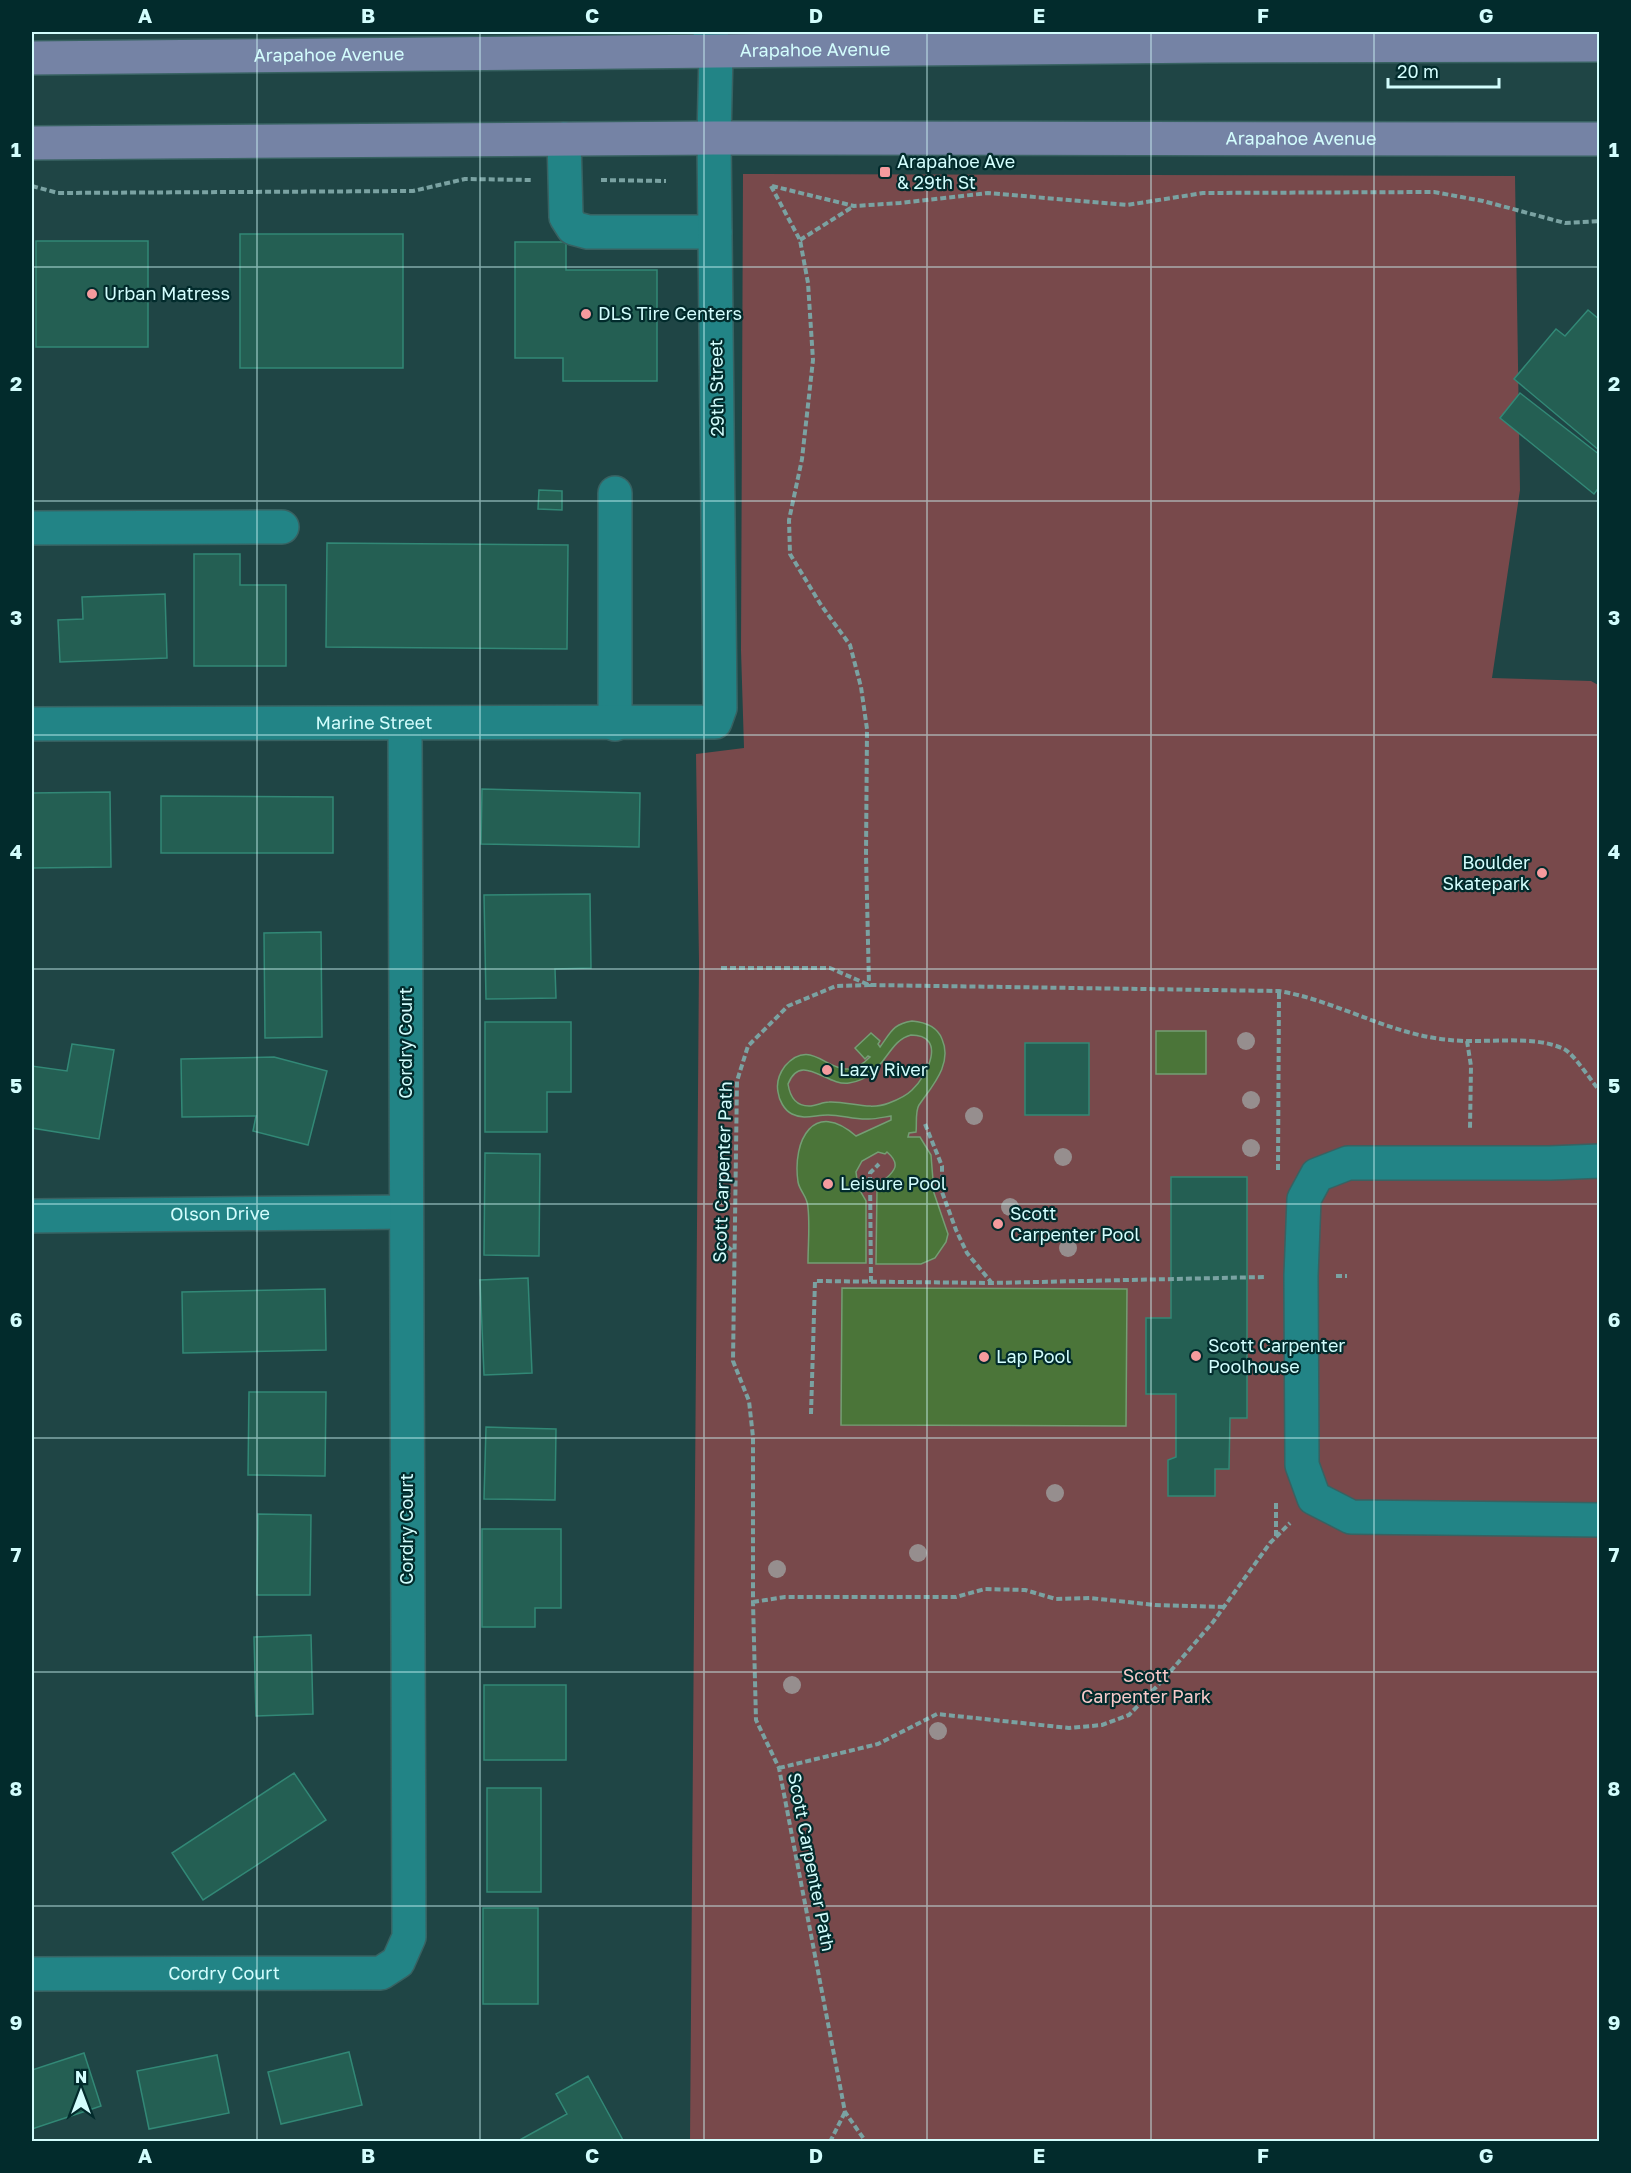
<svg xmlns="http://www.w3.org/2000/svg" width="1631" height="2173" viewBox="0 0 1631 2173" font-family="'Golos Text',sans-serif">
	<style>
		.green { fill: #78494b }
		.water { fill: #4b7539; stroke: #749e74; stroke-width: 1.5; fill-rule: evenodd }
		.building { fill: #245f53; stroke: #328876; stroke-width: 1.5 }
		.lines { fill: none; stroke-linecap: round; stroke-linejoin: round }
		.minor-casing { stroke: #386262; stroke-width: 36 }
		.major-casing { stroke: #386262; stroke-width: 36 }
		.path { stroke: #7aa2a2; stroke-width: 4; stroke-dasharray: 6 3; stroke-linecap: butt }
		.minor { stroke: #228486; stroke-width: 33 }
		.major { stroke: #7583a5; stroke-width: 33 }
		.tree { fill: #968e8e }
		.grid { fill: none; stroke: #d3fdfd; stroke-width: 1.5; stroke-opacity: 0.55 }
		.poi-dot { fill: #f59b9e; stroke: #022b2c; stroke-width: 2 }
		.labels { text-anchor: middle; stroke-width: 4.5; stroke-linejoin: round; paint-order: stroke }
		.street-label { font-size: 18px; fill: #d3fdfd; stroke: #022b2c }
		.poi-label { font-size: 18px; fill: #d3fdfd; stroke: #022b2c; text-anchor: start }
		.park-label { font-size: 18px; fill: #f8caca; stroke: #022b2c }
		.neatline { fill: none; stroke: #d3fdfd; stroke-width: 2 }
		.grid-label { font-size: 20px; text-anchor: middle; font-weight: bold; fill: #d3fdfd }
	</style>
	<rect width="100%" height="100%" fill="#1f4545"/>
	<path class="green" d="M743 174 1515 176 1520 490 1492 678 1591 681 1600 686 1599 2141 690 2142 699 962 696 754 744 748 741 650Z"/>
	<path class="water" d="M912 1021C924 1022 937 1026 942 1039 953 1064 932 1086 919 1105 915 1111 917 1125 916 1132L909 1133 908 1137H920L931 1155 934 1193 948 1234 946 1242 935 1258 921 1264H876L877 1188C885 1176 907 1169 887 1152L885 1154 878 1152 862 1161 856 1172 858 1187 866 1201V1263H808C808 1245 810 1226 808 1208 808 1197 800 1192 798 1182 792 1140 814 1099 856 1136L891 1120V1116C884 1117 876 1119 869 1119 855 1120 842 1115 828 1115 815 1115 804 1120 792 1114 784 1110 779 1100 778 1092 776 1082 779 1074 785 1066 817 1030 834 1094 870 1057L868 1056 865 1059 855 1048 871 1033 880 1041 878 1044 880 1047C891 1032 893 1024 912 1021ZM911 1035C947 1035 928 1075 912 1090 906 1096 897 1100 889 1103 869 1111 849 1101 829 1102 823 1102 818 1105 811 1106 796 1107 790 1097 788 1084 801 1051 827 1087 849 1083 885 1078 886 1041 911 1035Z
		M1156 1031H1206V1074H1156Z
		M842 1288 1127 1289 1126 1426 841 1425Z"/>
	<path class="building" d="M240 234H403V368H240Z
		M36 241H148V347H36Z
		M515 242H566V270H657V381H563V358H515Z
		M1588 310 1600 320V451L1514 379 1556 329 1565 336Z
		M1520 393 1600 455V486L1594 494 1500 418Z
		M539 490 562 491V510L538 509Z
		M327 543 568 545 567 649 326 647Z
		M194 554H240V585H286V666H194Z
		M165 594 167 658 60 662 58 620 83 619 82 597Z
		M482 789 640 793 639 847 481 844Z
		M110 792 111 867 32 868V793Z
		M161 796 333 797V853H161Z
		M590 894 591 968 555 969 556 998 486 999 484 895Z
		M321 932 322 1037 265 1038 264 933Z
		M485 1022H571V1092H547V1132H485Z
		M1025 1043H1089V1115H1025Z
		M72 1044 114 1050 99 1139 32 1128V1066L67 1071Z
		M274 1057 327 1071 308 1145 253 1131 256 1116 182 1117 181 1059Z
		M485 1153 540 1154 539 1256 484 1255Z
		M1171 1177H1247V1418H1230L1229 1469H1215V1496H1168V1460L1176 1457V1394H1146V1318H1171Z
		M528 1278 532 1373 484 1375 480 1280Z
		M325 1289 326 1350 183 1353 182 1292Z
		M249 1392H326L325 1476 248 1475Z
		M486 1427 556 1429 555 1500 484 1499Z
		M258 1514 311 1515 310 1595H257Z
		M482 1529H561V1608H535V1627H482Z
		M311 1635 313 1714 256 1716 254 1637Z
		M484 1685H566V1760H484Z
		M294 1773 326 1820 203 1900 172 1853Z
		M487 1788H541V1892H487Z
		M483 1908H538V2004H483Z
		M349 2052 362 2105 281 2124 268 2072Z
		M84 2053 101 2106 32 2129V2070Z
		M217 2055 229 2113 149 2129 137 2071Z
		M588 2076 624 2142H516L567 2114 556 2094Z"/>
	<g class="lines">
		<defs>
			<g id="minor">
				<path d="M564 139 566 217 573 228 588 232H715"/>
				<path d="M615 493V724"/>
				<path d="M32 528 282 527"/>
				<path id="s1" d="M32 724 715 722 720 708 714 138 716 52 710 32"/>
				<path d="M1600 1161 1550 1163H1348L1317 1175 1304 1199 1301 1276 1302 1465 1314 1498 1351 1517 1600 1520"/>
				<path id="s2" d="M32 1216 406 1212"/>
				<path id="s3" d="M32 1974 381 1973 398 1962 409 1937 405 724"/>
			</g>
			<g id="major">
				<path id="s4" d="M32 58 1209 46 1600 45"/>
				<path id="s5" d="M32 143 714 138 1600 139"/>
			</g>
		</defs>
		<use href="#minor" class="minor-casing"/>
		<use href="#major" class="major-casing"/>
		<path class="path" d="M601 180 666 181
			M32 186 58 193 413 191 465 179 531 180
			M771 186 800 240 808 283 813 360 802 459 789 520 790 554 821 605 850 645 861 687 867 729 866 855 869 985 836 986 788 1006 748 1046 737 1081 733 1361 749 1401 753 1437V1602L756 1720 779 1768 845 2112 866 2142
			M772 186 854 206 900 203 988 193 1127 205 1203 193 1434 192 1483 201 1565 223 1600 221
			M800 240 854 206
			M721 968H830L869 985 1279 991C1338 1001 1390 1035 1450 1040 1485 1044 1532 1034 1564 1049 1574 1054 1591 1081 1600 1091
			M1467 1041 1471 1066 1470 1128
			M925 1124 942 1166V1192L956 1230 967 1253 991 1282
			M1278 1170 1279 991
			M720 1241 734 1252
			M1336 1276H1347
			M871 1282 870 1173 879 1164
			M811 1414 815 1281 991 1283 1265 1277
			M1276 1536V1502
			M753 1602 785 1597H956L985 1589 1025 1590 1056 1599 1090 1598 1155 1605 1224 1607
			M779 1768 878 1744 937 1714 1069 1728 1102 1725 1129 1715 1163 1680 1213 1622 1270 1543 1290 1523
			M830 2142 845 2112"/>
		<use href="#minor" class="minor"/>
		<use href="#major" class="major"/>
	</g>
	<g class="tree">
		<circle cx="1246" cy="1041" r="9"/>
		<circle cx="1251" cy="1100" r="9"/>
		<circle cx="974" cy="1116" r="9"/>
		<circle cx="1251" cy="1148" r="9"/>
		<circle cx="1063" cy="1157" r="9"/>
		<circle cx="1010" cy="1207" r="9"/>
		<circle cx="1068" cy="1248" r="9"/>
		<circle cx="1055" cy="1493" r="9"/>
		<circle cx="918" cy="1553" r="9"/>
		<circle cx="777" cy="1569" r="9"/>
		<circle cx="792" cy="1685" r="9"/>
		<circle cx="938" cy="1731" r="9"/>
	</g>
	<path class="grid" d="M257 32V2142M480 32V2142M704 32V2142M927 32V2142M1151 32V2142M1374 32V2142M32 267H1600M32 501H1600M32 735H1600M32 969H1600M32 1204H1600M32 1438H1600M32 1672H1600M32 1906H1600"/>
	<g class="poi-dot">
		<rect x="879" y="166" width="12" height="12" rx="3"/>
		<circle cx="92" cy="294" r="6"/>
		<circle cx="586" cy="314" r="6"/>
		<circle cx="1542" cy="873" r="6"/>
		<circle cx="827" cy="1070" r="6"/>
		<circle cx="828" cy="1184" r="6"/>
		<circle cx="998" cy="1224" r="6"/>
		<circle cx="1196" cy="1356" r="6"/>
		<circle cx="984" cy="1357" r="6"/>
	</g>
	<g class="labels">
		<g class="street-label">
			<text dy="6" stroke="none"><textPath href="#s4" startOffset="783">Arapahoe Avenue</textPath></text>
			<text dy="6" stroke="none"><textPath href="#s4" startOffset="297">Arapahoe Avenue</textPath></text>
			<text dy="6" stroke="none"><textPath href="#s5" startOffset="1269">Arapahoe Avenue</textPath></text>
			<text transform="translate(717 388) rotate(-91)" y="6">29th Street</text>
			<text dy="6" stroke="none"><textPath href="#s1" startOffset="342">Marine Street</textPath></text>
			<text transform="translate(406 1043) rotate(-90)" y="6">Cordry Court</text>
			<text transform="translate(723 1172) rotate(-88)" y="6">Scott Carpenter Path</text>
			<text dy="6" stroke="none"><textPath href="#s2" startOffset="188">Olson Drive</textPath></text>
			<text transform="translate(407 1529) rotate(-90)" y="6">Cordry Court</text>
			<text transform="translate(811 1862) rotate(79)" y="6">Scott Carpenter Path</text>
			<text dy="6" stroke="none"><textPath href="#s3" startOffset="192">Cordry Court</textPath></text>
		</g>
		<g class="poi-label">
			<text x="897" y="168">Arapahoe Ave<tspan x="897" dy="21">&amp; 29th St</tspan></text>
			<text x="104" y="300">Urban Matress</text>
			<text x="598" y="320">DLS Tire Centers</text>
			<text x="1530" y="869" text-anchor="end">Boulder<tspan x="1530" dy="21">Skatepark</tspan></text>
			<text x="839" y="1076">Lazy River</text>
			<text x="840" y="1190">Leisure Pool</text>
			<text x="1010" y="1220">Scott<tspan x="1010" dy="21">Carpenter Pool</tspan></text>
			<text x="1208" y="1352">Scott Carpenter<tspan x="1208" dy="21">Poolhouse</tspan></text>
			<text x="996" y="1363">Lap Pool</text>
		</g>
		<g class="park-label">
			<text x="1146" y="1682">Scott<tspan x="1146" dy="21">Carpenter Park</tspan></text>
		</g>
	</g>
	<rect width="1631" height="2173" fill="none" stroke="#022b2c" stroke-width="66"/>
	<g transform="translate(81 2092)" stroke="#022b2c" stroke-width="4.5" paint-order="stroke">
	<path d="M0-4.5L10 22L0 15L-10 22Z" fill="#d3fdfd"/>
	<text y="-9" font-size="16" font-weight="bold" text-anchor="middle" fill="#d3fdfd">N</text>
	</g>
	<path d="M1388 78v9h111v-9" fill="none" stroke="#d3fdfd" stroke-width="3"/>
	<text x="1397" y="78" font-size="18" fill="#d3fdfd" stroke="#022b2c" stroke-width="4.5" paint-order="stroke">20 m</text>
	<rect x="33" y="33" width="1565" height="2107" class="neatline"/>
	<g class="grid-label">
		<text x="145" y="23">A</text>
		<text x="368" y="23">B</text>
		<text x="592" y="23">C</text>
		<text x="816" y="23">D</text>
		<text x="1039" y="23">E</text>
		<text x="1263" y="23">F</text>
		<text x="1486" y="23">G</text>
		<text x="16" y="157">1</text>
		<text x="1614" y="157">1</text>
		<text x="16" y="391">2</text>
		<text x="1614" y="391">2</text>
		<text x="16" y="625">3</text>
		<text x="1614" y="625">3</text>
		<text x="16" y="859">4</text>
		<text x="1614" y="859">4</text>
		<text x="16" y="1093">5</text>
		<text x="1614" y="1093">5</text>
		<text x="16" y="1327">6</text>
		<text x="1614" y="1327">6</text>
		<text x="16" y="1562">7</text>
		<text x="1614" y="1562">7</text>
		<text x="16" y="1796">8</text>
		<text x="1614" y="1796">8</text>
		<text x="16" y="2030">9</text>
		<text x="1614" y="2030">9</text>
		<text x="145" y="2163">A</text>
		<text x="368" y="2163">B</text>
		<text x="592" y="2163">C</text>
		<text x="816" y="2163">D</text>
		<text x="1039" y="2163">E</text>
		<text x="1263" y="2163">F</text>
		<text x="1486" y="2163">G</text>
	</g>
</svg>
